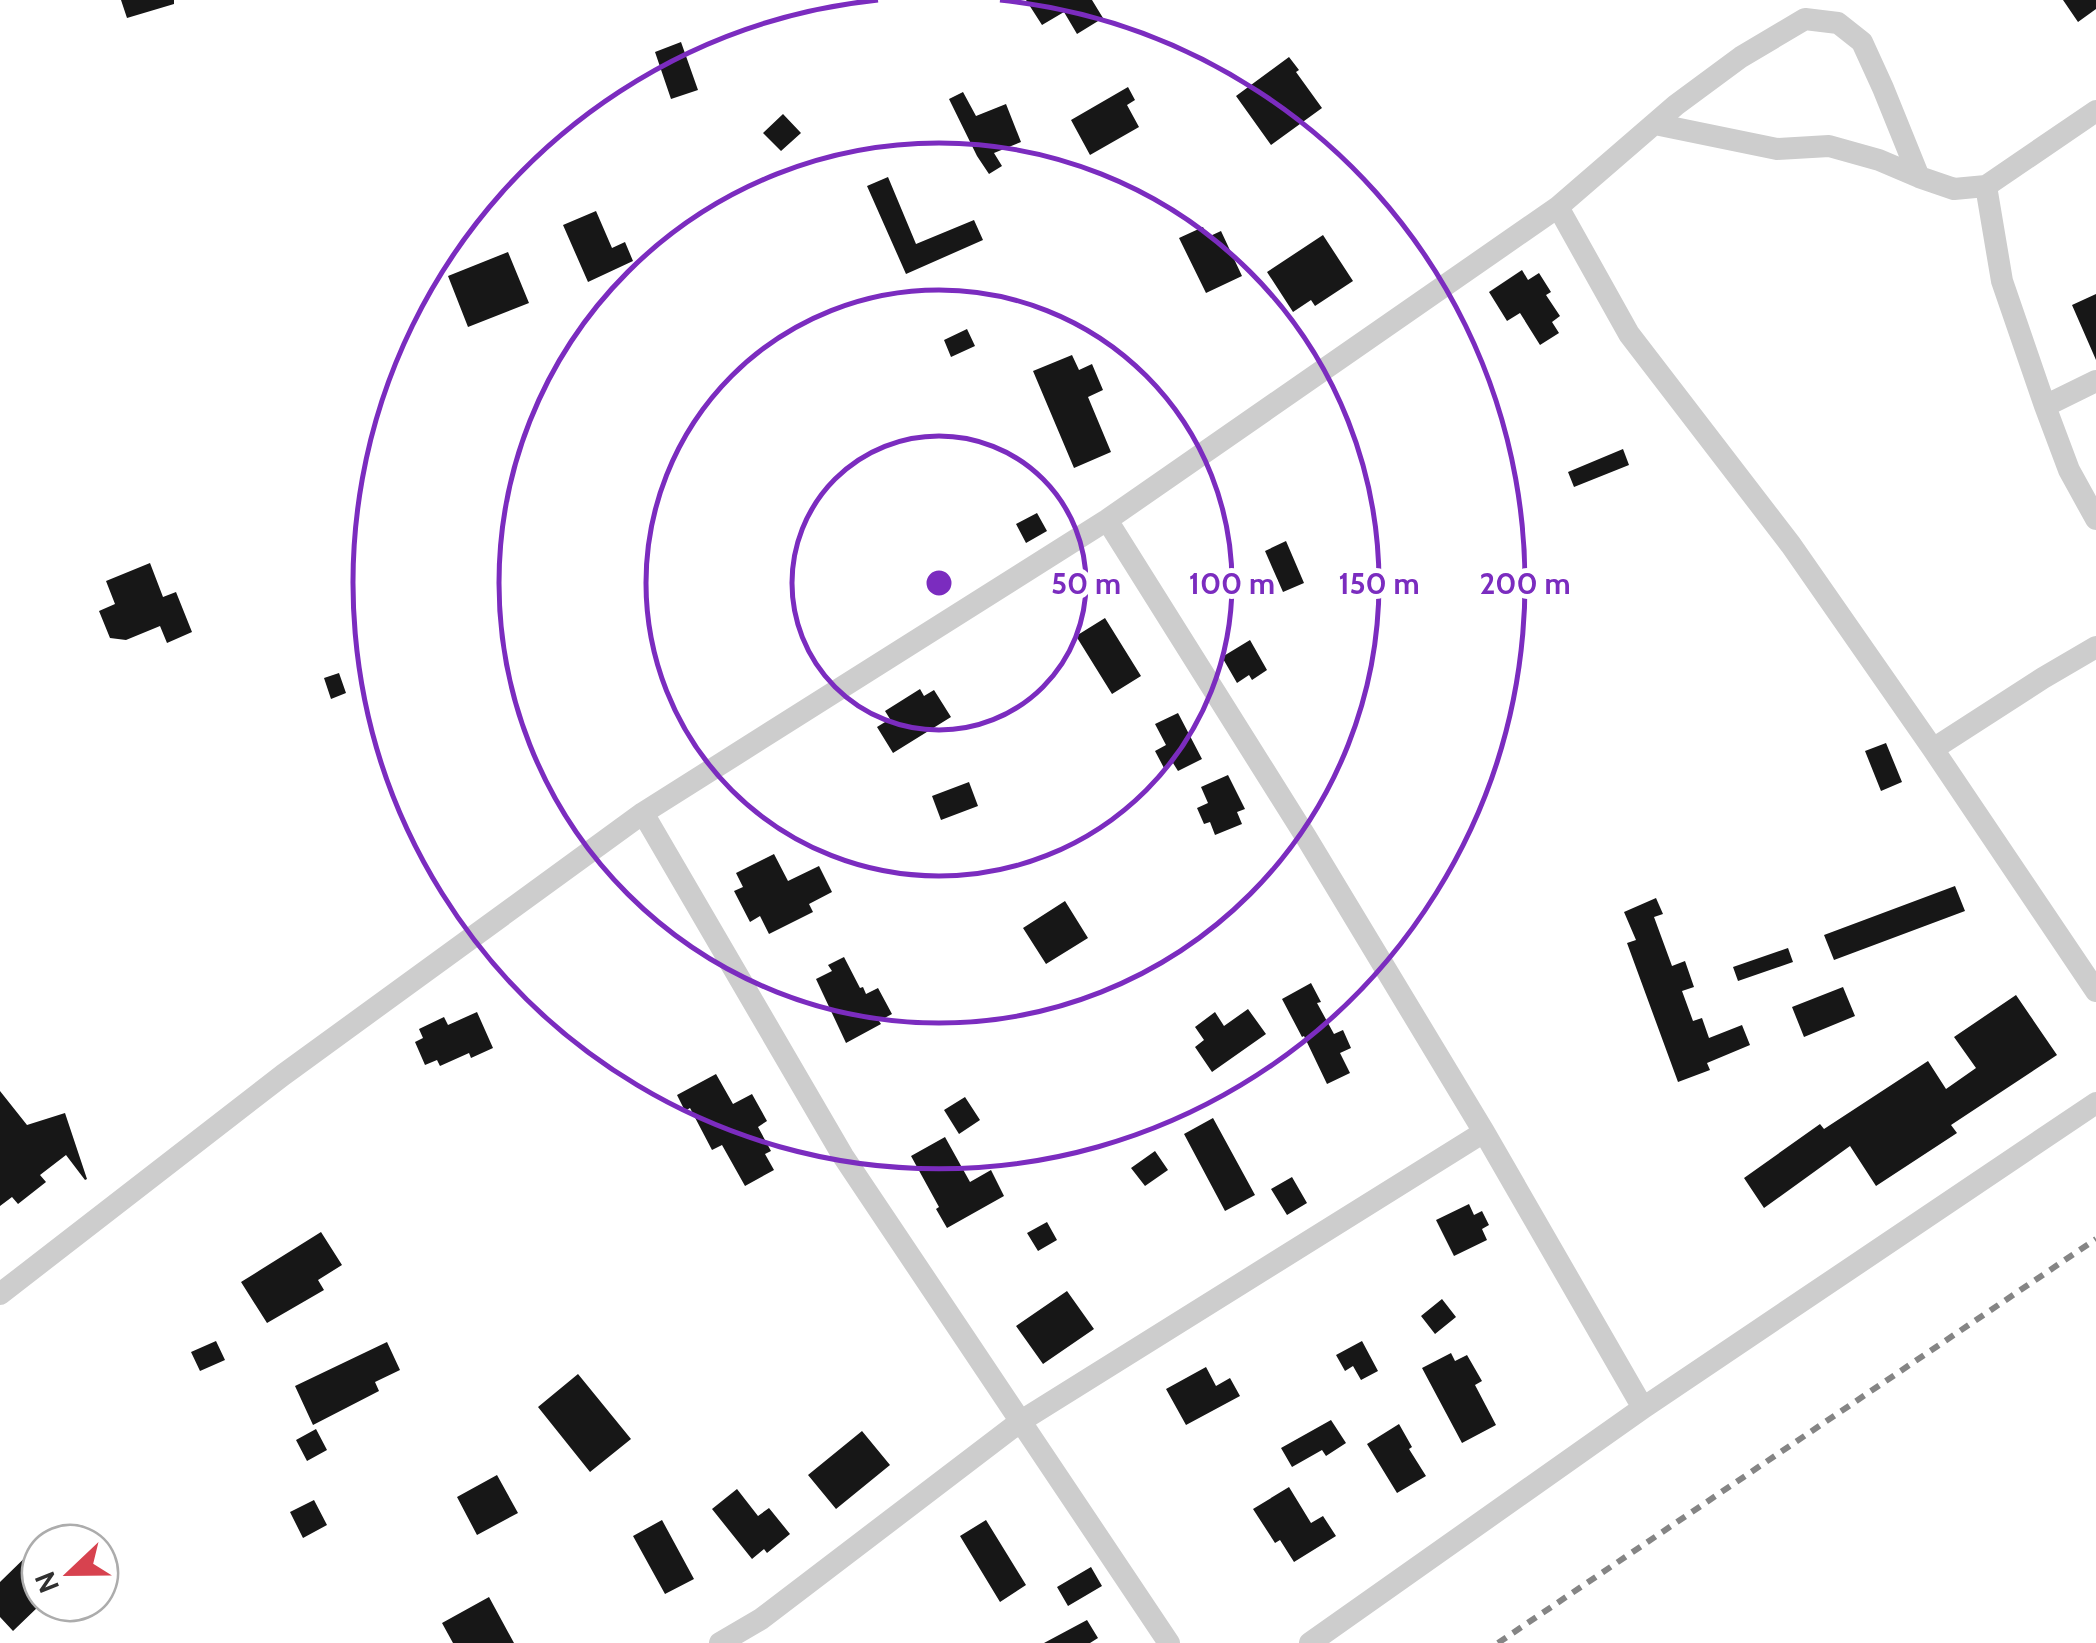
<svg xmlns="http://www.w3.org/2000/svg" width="2096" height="1643" viewBox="0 0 2096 1643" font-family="Cabin,sans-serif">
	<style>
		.building { fill: #171717 }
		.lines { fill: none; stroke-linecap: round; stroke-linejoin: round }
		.street { stroke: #cdcdcd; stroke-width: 22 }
		.rail { stroke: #858585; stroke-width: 6; stroke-dasharray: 10 8; stroke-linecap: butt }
		.ring { fill: none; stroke: #7b2cbf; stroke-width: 5 }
		.centre { fill: #7b2cbf; stroke: #fff; stroke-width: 5 }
		.ring-label { font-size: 30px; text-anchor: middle; font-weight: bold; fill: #7b2cbf; stroke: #fff; stroke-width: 10; stroke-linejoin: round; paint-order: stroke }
	</style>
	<rect width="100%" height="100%" fill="#fff"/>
	<path class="building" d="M121 0H174V4L127 18Z
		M1026 0H1092L1103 18 1077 34 1064 12 1042 25Z
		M2063 0H2096V9L2078 22Z
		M681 42 698 90 671 99 655 52Z
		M1289 57 1299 70 1296 72 1322 108 1271 145 1236 96Z
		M1128 87 1135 100 1127 105 1139 127 1090 155 1071 120Z
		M963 92 976 116 1006 104 1021 142 994 153 1002 166 989 174 977 156 949 99Z
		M783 114 801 133 781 151 763 133Z
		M888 177 916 244 974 220 983 240 906 274 867 186Z
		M596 211 612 248 625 242 633 261 588 282 563 225Z
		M1203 227 1208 237 1221 231 1242 276 1206 293 1179 238Z
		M1323 235 1353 281 1315 306 1311 300 1293 312 1267 272Z
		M508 252 529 303 468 327 448 276Z
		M1522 270 1528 280 1539 273 1551 292 1546 295 1560 316 1552 322 1559 333 1540 345 1520 313 1507 321 1489 292Z
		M2096 294V360L2072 305Z
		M967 329 975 346 951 357 944 340Z
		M1072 355 1079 370 1092 364 1103 390 1088 397 1111 452 1074 468 1033 371Z
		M1623 449 1629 465 1574 487 1568 472Z
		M1037 513 1047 531 1026 543 1016 524Z
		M1286 541 1304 583 1283 592 1265 551Z
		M150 563 163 597 176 592 192 632 167 643 160 626 126 640 110 638 99 611 115 604 106 581Z
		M1105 618 1141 676 1112 694 1076 636Z
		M1250 640 1267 670 1252 680 1249 675 1237 683 1222 657Z
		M339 673 346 693 331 699 324 678Z
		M920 689 924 696 934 690 951 717 893 753 877 727 890 719 885 711Z
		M1178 713 1202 759 1178 771 1173 763 1164 768 1155 751 1166 745 1155 724Z
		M1886 743 1902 782 1881 791 1865 751Z
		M1228 775 1245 809 1237 812 1242 824 1215 835 1210 822 1204 824 1197 808 1208 803 1201 787Z
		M969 782 978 806 941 820 932 796Z
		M774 854 788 881 819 866 832 892 809 904 813 912 769 934 760 916 750 922 734 891 743 887 736 873Z
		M1955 886 1965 911 1834 960 1824 935Z
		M1656 898 1663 914 1654 917 1672 966 1685 961 1694 987 1682 991 1693 1021 1702 1018 1709 1038 1742 1025 1750 1045 1707 1063 1710 1070 1678 1082 1627 943 1636 940 1624 912Z
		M1065 901 1088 938 1046 964 1023 928Z
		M1788 948 1793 962 1738 981 1733 967Z
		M844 957 860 988 863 987 866 994 878 988 892 1014 879 1021 881 1024 846 1043 816 979 832 971 828 965Z
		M1311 983 1321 1002 1317 1003 1334 1034 1343 1030 1351 1048 1340 1053 1350 1073 1327 1084 1304 1036 1302 1037 1282 999Z
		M1843 987 1855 1016 1804 1037 1792 1007Z
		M2016 995 2057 1055 1951 1125 1957 1133 1876 1186 1850 1146 1764 1208 1744 1178 1820 1124 1824 1129 1928 1061 1946 1089 1976 1068 1954 1037Z
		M1248 1009 1266 1034 1212 1072 1195 1047 1204 1040 1195 1027 1215 1012 1224 1026Z
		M477 1012 493 1048 471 1058 469 1053 440 1066 437 1060 425 1065 415 1042 423 1038 419 1029 444 1017 448 1025Z
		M716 1074 733 1104 752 1094 767 1121 758 1127 771 1151 765 1154 774 1170 745 1186 722 1145 712 1150 690 1108 685 1111 677 1095Z
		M0 1091 27 1125 65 1113 87 1179 85 1180 66 1155 40 1175 46 1182 18 1204 12 1197 0 1206Z
		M965 1097 980 1120 959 1134 944 1110Z
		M1213 1118 1255 1195 1225 1211 1184 1134Z
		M945 1137 970 1182 991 1170 1004 1196 947 1228 936 1209 939 1207 911 1156Z
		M1155 1151 1168 1170 1145 1186 1131 1168Z
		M1292 1177 1307 1203 1287 1215 1271 1189Z
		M1469 1204 1474 1215 1482 1211 1489 1225 1482 1229 1487 1240 1454 1256 1436 1220Z
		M1047 1222 1057 1240 1038 1251 1027 1233Z
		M321 1232 342 1265 318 1280 324 1290 267 1323 241 1282Z
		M1067 1291 1094 1329 1043 1364 1016 1326Z
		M1442 1299 1456 1317 1435 1334 1421 1316Z
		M216 1341 225 1360 200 1371 191 1352Z
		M1362 1341 1378 1371 1361 1380 1353 1366 1345 1371 1336 1355Z
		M387 1342 400 1370 375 1382 379 1391 313 1425 295 1386Z
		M1451 1353 1455 1361 1467 1355 1482 1381 1475 1385 1496 1425 1462 1443 1422 1368Z
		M1206 1367 1216 1386 1230 1378 1240 1396 1186 1425 1166 1389Z
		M578 1374 631 1439 590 1472 538 1407Z
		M1331 1420 1346 1443 1326 1456 1322 1450 1292 1467 1281 1448Z
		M1399 1424 1412 1447 1409 1449 1426 1476 1397 1493 1367 1444Z
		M316 1429 327 1450 307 1461 296 1440Z
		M862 1431 890 1465 836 1509 808 1475Z
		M497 1475 518 1513 477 1535 457 1497Z
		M1289 1487 1311 1523 1323 1516 1336 1536 1294 1562 1280 1540 1275 1543 1253 1509Z
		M737 1489 758 1516 769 1508 790 1534 767 1553 764 1549 752 1559 712 1509Z
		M314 1500 327 1525 303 1538 290 1512Z
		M662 1520 694 1579 665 1594 633 1536Z
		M986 1520 1026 1585 1000 1602 960 1536Z
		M40 1543V1605L13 1631 0 1617V1582Z
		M1091 1567 1102 1586 1068 1606 1057 1587Z
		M489 1597 514 1643H453L442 1623Z
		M1087 1620 1098 1638 1090 1643H1044Z"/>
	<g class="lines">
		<path class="street" d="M1655 124 1777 149 1829 146 1879 160 1919 177
			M1986 186 2096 111
			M1558 207 1629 334 1791 545 1933 749 2096 991
			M2045 406 2096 381
			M1107 520 1306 837 1484 1132 1643 1408
			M1933 749 2043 678 2096 647
			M0 1294 283 1075 643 813
			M720 1643 761 1619 1021 1421 1484 1132
			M1169 1643 843 1156 643 813 1107 520 1558 207 1676 105 1741 57 1805 19 1838 23 1862 42 1883 88 1919 177 1954 189 1986 186 2002 281 2045 406 2069 470 2096 519
			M1310 1643 1643 1408 2096 1103"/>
		<path class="rail" d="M1498 1643 2096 1239"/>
	</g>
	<g class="ring">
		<circle cx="939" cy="583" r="147"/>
		<circle cx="939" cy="583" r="293"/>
		<circle cx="939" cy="583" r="440"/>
		<path d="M1000 0A586 586 0 1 1 878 0"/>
	</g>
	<circle cx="939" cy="583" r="15" class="centre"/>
	<g class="ring-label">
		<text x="1086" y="594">50 m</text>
		<text x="1232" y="594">100 m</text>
		<text x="1379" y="594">150 m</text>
		<text x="1525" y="594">200 m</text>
	</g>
	<g transform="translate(70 1573) rotate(248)"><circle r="48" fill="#ffffff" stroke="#acacac" stroke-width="2.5"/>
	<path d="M0-8L18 38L0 25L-18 38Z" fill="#d7424f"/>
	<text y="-15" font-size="28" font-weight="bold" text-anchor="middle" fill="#303030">N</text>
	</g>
</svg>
